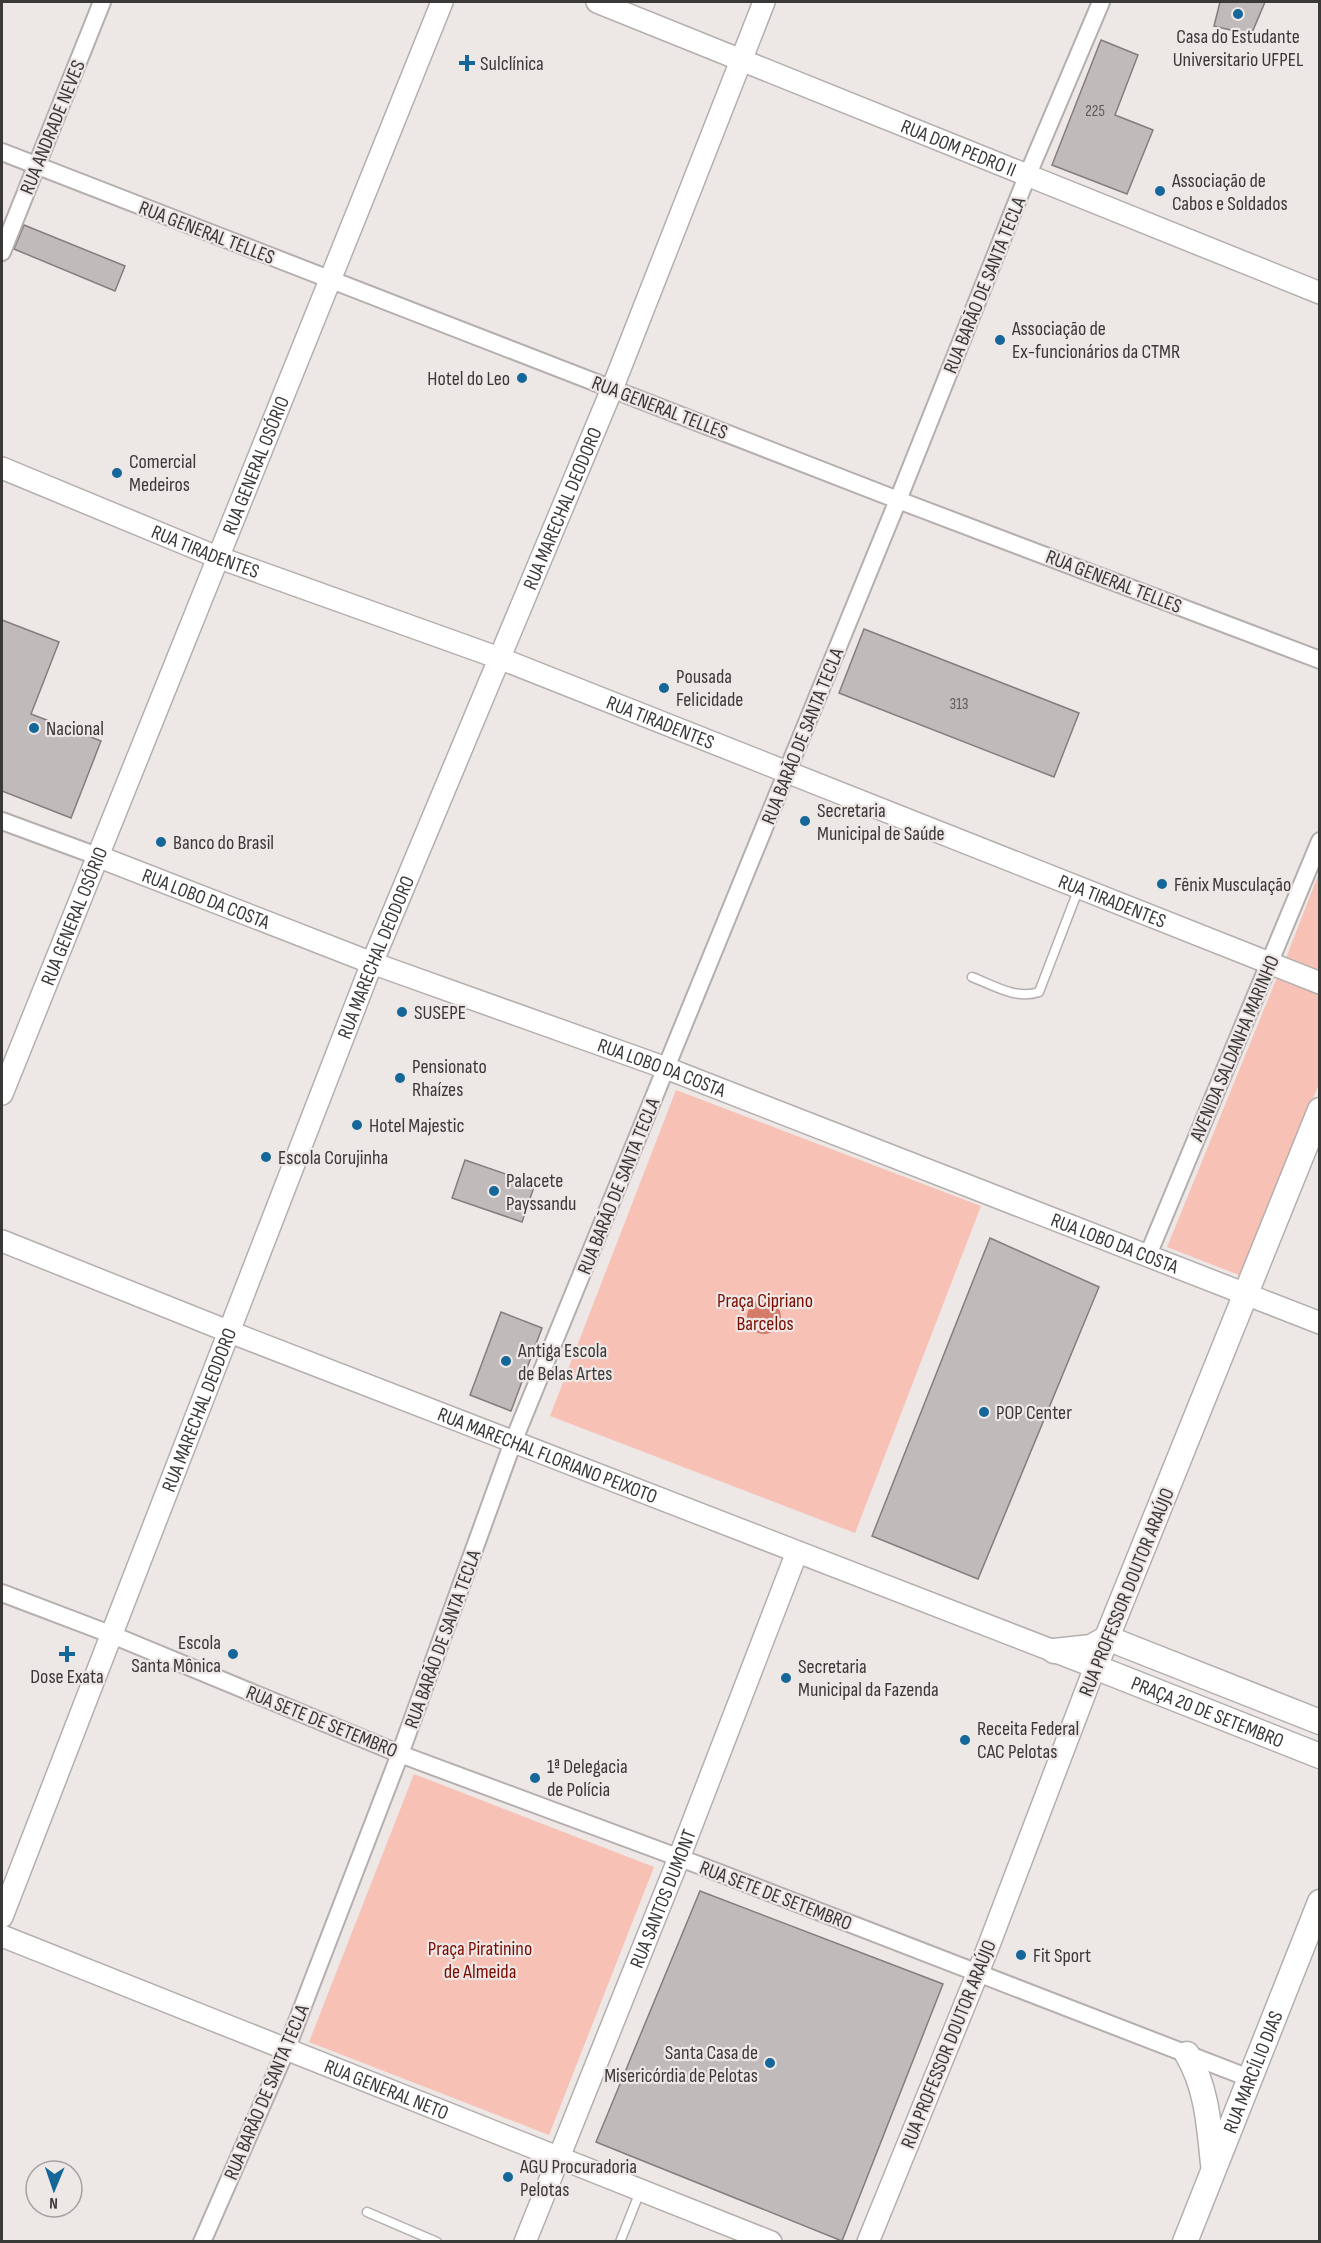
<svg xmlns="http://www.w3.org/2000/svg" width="1321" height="2243" viewBox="0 0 1321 2243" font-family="'Sofia Sans Condensed',sans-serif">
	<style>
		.green { fill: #f7c1b6 }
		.water { fill: #d47b6a }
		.building { fill: #c0bbba; stroke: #837e7d; stroke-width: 1.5 }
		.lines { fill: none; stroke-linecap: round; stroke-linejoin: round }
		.service-casing { stroke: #b4afae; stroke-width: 11 }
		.minor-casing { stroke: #b4afae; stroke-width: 20 }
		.tertiary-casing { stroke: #b4afae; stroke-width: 24 }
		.secondary-casing { stroke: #b4afae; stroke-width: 27 }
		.service { stroke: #fff; stroke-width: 8 }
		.minor { stroke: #fff; stroke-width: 16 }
		.tertiary { stroke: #fff; stroke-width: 21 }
		.secondary { stroke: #fff; stroke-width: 24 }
		.poi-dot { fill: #156799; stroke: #ede7e6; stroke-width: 2 }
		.labels { text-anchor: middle; stroke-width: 4.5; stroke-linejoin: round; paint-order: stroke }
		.number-label { font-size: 16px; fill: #5c5958 }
		.poi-label { font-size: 20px; fill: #3b3838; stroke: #ede7e6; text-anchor: start }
		.street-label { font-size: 20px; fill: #3b3838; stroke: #ede7e6 }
		.park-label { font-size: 20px; fill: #7b0d00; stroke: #ede7e6 }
	</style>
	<rect width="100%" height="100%" fill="#ede7e6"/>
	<path class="green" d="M1319 873V971L1286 958Z
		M1278 975 1319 992V1084L1239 1275 1167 1247Z
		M676 1090 981 1206 855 1533 550 1416Z
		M414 1774 654 1867 549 2135 309 2042Z"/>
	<path class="water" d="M747 1317a17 17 0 1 1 34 0a17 17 0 1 1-34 0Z"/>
	<path class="building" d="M1220 2H1265L1251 35 1214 26Z
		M1101 40 1138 55 1115 115 1153 130 1127 194 1052 165Z
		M24 225 125 266 115 291 14 249Z
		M2 620 59 642 31 714 101 741 71 818 2 791Z
		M864 629 1079 713 1054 777 839 693Z
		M465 1160 535 1184 522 1222 452 1198Z
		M990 1238 1099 1287 978 1579 872 1536Z
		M501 1312 542 1328 511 1411 470 1395Z
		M700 1891 943 1984 842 2241 596 2142Z"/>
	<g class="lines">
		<defs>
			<path id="service" d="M972 977C993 985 1016 1000 1039 992L1079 888
				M367 2212 437 2242
				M620 2242 641 2189"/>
			<path id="minor" d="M2 152 898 500 1320 660
				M2 252 102 2
				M2 821 97 856
				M1148 1255 1320 841
				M2 1593 110 1634 400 1754 704 1867 1249 2078
				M202 2242 286 2050 400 1754 513 1442 898 500 1028 174 1101 2"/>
			<g id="tertiary">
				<path id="s1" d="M597 2 1320 293"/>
				<path id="s2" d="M2 468 217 557 499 658 1320 983"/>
				<path id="s3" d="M97 856 372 963 666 1068 1320 1323"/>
				<path id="s4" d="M2 1094 442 2"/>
				<path id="s5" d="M2 1241 230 1332 1095 1667 987 1950 868 2242"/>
				<path id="s6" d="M2 1917 372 963 612 389 764 2"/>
				<path id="s7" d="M2 1936 771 2242"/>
				<path id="s8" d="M525 2242 679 1858 797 1552"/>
			</g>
			<g id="secondary">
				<path id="s9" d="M1320 1110 1095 1667 1320 1756"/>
				<path d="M1107 1638 1320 1722"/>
				<path d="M1054 1651 1091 1647 1107 1638"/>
				<path d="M1187 2054C1207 2088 1209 2125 1213 2164"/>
				<path id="s10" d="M1185 2242 1320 1902"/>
			</g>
		</defs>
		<use href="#service" class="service-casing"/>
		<use href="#minor" class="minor-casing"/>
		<use href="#tertiary" class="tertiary-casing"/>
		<use href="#secondary" class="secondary-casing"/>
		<use href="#service" class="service"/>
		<use href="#minor" class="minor"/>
		<use href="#tertiary" class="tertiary"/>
		<use href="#secondary" class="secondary"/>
	</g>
	<g class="poi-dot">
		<circle cx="1238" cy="14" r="6"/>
		<path d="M464 54h6v6h6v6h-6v6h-6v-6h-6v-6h6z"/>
		<circle cx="1160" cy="191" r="6"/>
		<circle cx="1000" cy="340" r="6"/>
		<circle cx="522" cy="378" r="6"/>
		<circle cx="117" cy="473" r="6"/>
		<circle cx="664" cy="688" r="6"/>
		<circle cx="34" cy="728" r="6"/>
		<circle cx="805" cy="821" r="6"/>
		<circle cx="161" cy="842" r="6"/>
		<circle cx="1162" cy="884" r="6"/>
		<circle cx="402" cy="1012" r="6"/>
		<circle cx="400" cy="1078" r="6"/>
		<circle cx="357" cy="1125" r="6"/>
		<circle cx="266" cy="1157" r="6"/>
		<circle cx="494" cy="1191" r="6"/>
		<circle cx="506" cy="1361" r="6"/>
		<circle cx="984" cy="1412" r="6"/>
		<path d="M64 1645h6v6h6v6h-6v6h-6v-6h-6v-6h6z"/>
		<circle cx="233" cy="1654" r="6"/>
		<circle cx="786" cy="1678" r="6"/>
		<circle cx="965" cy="1740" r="6"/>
		<circle cx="535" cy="1778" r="6"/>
		<circle cx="1021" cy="1955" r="6"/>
		<circle cx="770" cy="2063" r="6"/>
		<circle cx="508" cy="2177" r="6"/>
	</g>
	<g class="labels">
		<g class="number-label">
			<text x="1095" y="116">225</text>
			<text x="959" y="709">313</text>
		</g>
		<g class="poi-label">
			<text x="1238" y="43" text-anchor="middle">Casa do Estudante<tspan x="1238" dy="23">Universitario UFPEL</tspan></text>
			<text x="480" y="70">Sulclínica</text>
			<text x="1172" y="187">Associação de<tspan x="1172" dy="23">Cabos e Soldados</tspan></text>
			<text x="1012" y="335">Associação de<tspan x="1012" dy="23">Ex-funcionários da CTMR</tspan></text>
			<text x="510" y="385" text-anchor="end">Hotel do Leo</text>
			<text x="129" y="468">Comercial<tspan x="129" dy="23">Medeiros</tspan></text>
			<text x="676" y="683">Pousada<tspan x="676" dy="23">Felicidade</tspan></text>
			<text x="46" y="735">Nacional</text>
			<text x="817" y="817">Secretaria<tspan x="817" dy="23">Municipal de Saúde</tspan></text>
			<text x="173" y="849">Banco do Brasil</text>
			<text x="1174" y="891">Fênix Musculação</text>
			<text x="414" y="1019">SUSEPE</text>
			<text x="412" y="1073">Pensionato<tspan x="412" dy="23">Rhaízes</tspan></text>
			<text x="369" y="1132">Hotel Majestic</text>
			<text x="278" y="1164">Escola Corujinha</text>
			<text x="506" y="1187">Palacete<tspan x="506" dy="23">Payssandu</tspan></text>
			<text x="518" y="1357">Antiga Escola<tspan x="518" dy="23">de Belas Artes</tspan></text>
			<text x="996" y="1419">POP Center</text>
			<text x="221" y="1649" text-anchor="end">Escola<tspan x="221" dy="23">Santa Mônica</tspan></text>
			<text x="798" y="1673">Secretaria<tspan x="798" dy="23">Municipal da Fazenda</tspan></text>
			<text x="67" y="1683" text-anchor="middle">Dose Exata</text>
			<text x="977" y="1735">Receita Federal<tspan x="977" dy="23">CAC Pelotas</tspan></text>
			<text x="547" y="1773">1ª Delegacia<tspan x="547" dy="23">de Polícia</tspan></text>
			<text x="1033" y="1962">Fit Sport</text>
			<text x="758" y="2059" text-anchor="end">Santa Casa de<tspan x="758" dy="23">Misericórdia de Pelotas</tspan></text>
			<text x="520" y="2173">AGU Procuradoria<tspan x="520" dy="23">Pelotas</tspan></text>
		</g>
		<g class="street-label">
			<text transform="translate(52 127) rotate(-68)" y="7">RUA ANDRADE NEVES</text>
			<text dy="7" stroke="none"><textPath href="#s1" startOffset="390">RUA DOM PEDRO II</textPath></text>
			<text transform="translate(207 232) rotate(21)" y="7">RUA GENERAL TELLES</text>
			<text transform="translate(984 285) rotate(-68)" y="7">RUA BARÃO DE SANTA TECLA</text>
			<text transform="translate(660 407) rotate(21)" y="7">RUA GENERAL TELLES</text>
			<text dy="7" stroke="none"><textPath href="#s4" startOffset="678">RUA GENERAL OSÓRIO</textPath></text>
			<text dy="7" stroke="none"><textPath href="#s6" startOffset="1516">RUA MARECHAL DEODORO</textPath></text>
			<text dy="7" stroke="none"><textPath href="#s2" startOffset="220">RUA TIRADENTES</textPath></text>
			<text transform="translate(1114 581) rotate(21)" y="7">RUA GENERAL TELLES</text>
			<text dy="7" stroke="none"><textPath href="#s2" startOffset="706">RUA TIRADENTES</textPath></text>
			<text transform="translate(802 736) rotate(-68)" y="7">RUA BARÃO DE SANTA TECLA</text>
			<text dy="7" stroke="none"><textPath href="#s3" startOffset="117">RUA LOBO DA COSTA</textPath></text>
			<text dy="7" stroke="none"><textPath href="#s2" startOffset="1192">RUA TIRADENTES</textPath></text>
			<text dy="7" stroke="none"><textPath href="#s4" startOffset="192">RUA GENERAL OSÓRIO</textPath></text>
			<text dy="7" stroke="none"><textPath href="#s6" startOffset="1030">RUA MARECHAL DEODORO</textPath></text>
			<text transform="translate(1234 1048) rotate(-67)" y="7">AVENIDA SALDANHA MARINHO</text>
			<text dy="7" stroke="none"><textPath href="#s3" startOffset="603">RUA LOBO DA COSTA</textPath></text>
			<text transform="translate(618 1186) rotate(-68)" y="7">RUA BARÃO DE SANTA TECLA</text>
			<text dy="7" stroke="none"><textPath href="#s3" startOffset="1089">RUA LOBO DA COSTA</textPath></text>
			<text dy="7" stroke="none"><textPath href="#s6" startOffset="544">RUA MARECHAL DEODORO</textPath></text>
			<text dy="7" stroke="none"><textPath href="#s5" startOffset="586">RUA MARECHAL FLORIANO PEIXOTO</textPath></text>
			<text transform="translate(1126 1592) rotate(-68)" y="7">RUA PROFESSOR DOUTOR ARAÚJO</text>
			<text transform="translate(442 1639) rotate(-70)" y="7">RUA BARÃO DE SANTA TECLA</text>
			<text dy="7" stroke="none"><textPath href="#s9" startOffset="722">PRAÇA 20 DE SETEMBRO</textPath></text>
			<text transform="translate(322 1721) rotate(22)" y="7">RUA SETE DE SETEMBRO</text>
			<text transform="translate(776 1895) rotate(21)" y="7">RUA SETE DE SETEMBRO</text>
			<text dy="7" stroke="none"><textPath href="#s8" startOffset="370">RUA SANTOS DUMONT</textPath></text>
			<text transform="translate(948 2044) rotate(-68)" y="7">RUA PROFESSOR DOUTOR ARAÚJO</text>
			<text dy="7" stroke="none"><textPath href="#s10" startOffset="183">RUA MARCÍLIO DIAS</textPath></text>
			<text dy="7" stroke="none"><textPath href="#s7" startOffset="414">RUA GENERAL NETO</textPath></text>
			<text transform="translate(266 2092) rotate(-67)" y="7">RUA BARÃO DE SANTA TECLA</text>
		</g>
		<g class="park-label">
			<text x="765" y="1307">Praça Cipriano<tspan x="765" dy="23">Barcelos</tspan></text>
			<text x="480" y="1955">Praça Piratinino<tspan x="480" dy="23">de Almeida</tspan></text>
		</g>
	</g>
	<rect width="1321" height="2243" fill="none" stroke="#3b3838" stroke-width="6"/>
	<g transform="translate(54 2189) rotate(182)"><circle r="28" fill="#ede7e6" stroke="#a6a1a0" stroke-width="1.5"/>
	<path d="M0-4.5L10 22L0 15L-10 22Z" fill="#156799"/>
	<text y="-9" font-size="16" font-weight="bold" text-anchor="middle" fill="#3b3838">N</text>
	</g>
</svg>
